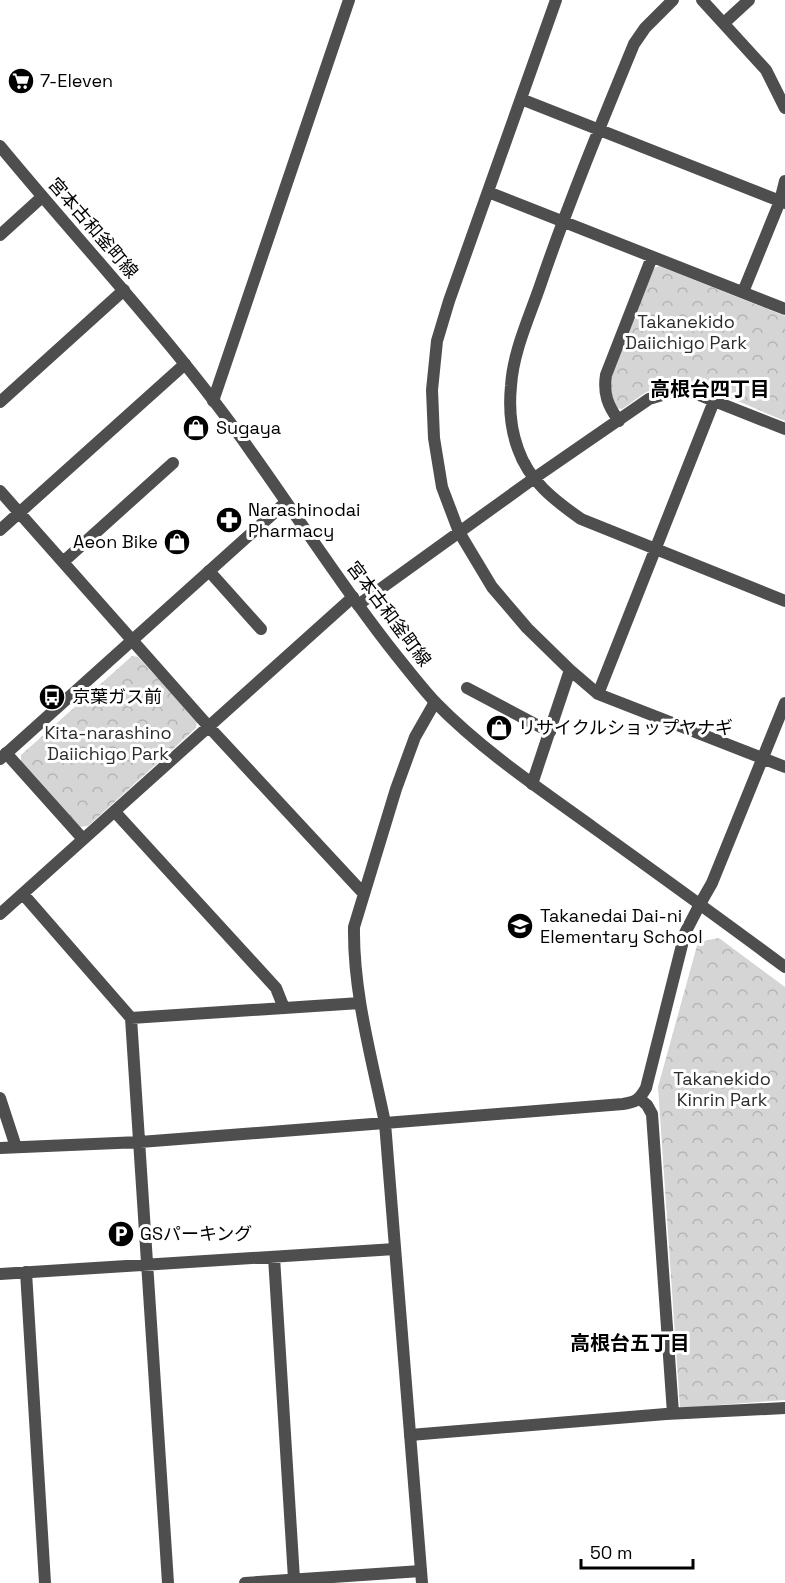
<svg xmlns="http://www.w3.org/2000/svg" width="785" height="1583" viewBox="0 0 785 1583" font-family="'Space Grotesk','Noto Sans JP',sans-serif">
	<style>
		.forest { fill: url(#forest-crowns) }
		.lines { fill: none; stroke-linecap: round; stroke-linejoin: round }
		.minor { stroke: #4e4e4e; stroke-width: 12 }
		.tertiary { stroke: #4e4e4e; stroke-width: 12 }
		.labels { text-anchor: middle; stroke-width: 6; stroke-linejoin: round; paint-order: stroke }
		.poi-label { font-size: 18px; fill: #000; stroke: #fff; text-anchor: start }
		.street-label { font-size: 18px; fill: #000; stroke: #fff }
		.park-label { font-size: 18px; fill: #2c2c2c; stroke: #fff }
		.neighbourhood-label { font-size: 20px; font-weight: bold; fill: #000; stroke: #fff }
	</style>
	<defs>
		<pattern id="forest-crowns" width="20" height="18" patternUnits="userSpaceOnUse" patternTransform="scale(1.5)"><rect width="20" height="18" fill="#d5d5d5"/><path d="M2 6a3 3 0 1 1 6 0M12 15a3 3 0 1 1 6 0" fill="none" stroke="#b5b5b5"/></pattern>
	</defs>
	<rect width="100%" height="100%" fill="#fff"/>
	<path class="forest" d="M659 266 785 316V421C750 407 694 377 657 387 645 391 633 402 622 409L615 408 609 382 652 269Z
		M132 656 138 657 197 721 196 728 88 826 80 827 21 762V755Z
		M719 938 785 987V1400L680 1408 658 1087 698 942Z"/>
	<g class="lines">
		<path class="minor" d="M556 0 449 301 437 341 432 390 434 438 442 487 459 532 492 587 527 628 570 670 598 694 785 767
			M673 0 645 28 634 44C601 124 568 204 540 286 529 318 513 352 511 386 509 406 511 430 518 449 529 481 554 500 581 519L785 601
			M702 0 766 70 785 108
			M724 23 749 0
			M521 99 785 203
			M488 192 785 309
			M0 235 42 197
			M743 292 780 201 785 181
			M213 401 349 0
			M0 402 124 290
			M619 421C608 406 603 394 606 375L652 257
			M0 491 209 727 364 894
			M0 530 185 364
			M63 562 173 463
			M209 571 261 629
			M358 605 533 479 649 399 672 392 694 393 785 429
			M467 688 550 732
			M598 694 714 401
			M6 753 83 839
			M532 784 570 670
			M115 812 276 988 284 1008
			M23 894 131 1018 168 1583
			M700 904 712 883 785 703
			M0 914 353 597
			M131 1018 360 1003
			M0 1098 16 1147
			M640 1099 647 1105 652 1114 673 1413
			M0 1148 140 1142 385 1123C372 1059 353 993 354 927L396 789 415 737 435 702
			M274 1257 294 1579
			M26 1272 45 1583
			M0 1274 395 1249
			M410 1435 666 1414 785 1408
			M245 1583 421 1571"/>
		<path class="tertiary" d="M0 146C84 248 176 344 252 453 300 520 344 590 396 655 409 671 422 688 436 703 483 751 540 789 594 828 658 874 722 920 785 967
			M0 759 285 503
			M422 1583 385 1123 623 1104C636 1102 639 1100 646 1088L685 933 700 904"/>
	</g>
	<defs>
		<symbol id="supermarket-disc" viewBox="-11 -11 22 22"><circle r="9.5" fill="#000" stroke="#fff"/><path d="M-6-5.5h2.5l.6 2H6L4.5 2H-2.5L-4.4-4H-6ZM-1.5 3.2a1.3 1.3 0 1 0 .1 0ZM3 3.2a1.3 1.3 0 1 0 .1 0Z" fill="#fff"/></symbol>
		<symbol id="shop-disc" viewBox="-11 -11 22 22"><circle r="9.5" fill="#000" stroke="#fff"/><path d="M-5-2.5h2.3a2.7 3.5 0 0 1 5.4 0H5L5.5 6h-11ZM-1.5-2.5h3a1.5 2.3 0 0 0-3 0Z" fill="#fff"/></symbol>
		<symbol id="pharmacy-disc" viewBox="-11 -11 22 22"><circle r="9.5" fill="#000" stroke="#fff"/><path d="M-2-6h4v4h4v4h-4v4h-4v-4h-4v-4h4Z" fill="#fff"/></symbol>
		<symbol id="bus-disc" viewBox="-11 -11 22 22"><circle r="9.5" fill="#000" stroke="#fff"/><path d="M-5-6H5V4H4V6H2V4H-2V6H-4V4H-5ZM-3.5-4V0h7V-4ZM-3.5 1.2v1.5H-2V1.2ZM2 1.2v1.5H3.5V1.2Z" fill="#fff"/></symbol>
		<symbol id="school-disc" viewBox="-11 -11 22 22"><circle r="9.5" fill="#000" stroke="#fff"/><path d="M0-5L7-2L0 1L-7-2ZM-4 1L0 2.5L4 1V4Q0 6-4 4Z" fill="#fff"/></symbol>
		<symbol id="parking-disc" viewBox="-11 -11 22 22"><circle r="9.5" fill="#000" stroke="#fff"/><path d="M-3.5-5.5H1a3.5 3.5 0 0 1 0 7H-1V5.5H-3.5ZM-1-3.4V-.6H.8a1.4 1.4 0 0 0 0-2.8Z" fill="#fff"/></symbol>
	</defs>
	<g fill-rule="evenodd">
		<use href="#supermarket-disc" x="6" y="66" width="30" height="30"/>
		<use href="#shop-disc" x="181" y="413" width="30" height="30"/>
		<use href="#pharmacy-disc" x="214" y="505" width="30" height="30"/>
		<use href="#shop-disc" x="162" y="527" width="30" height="30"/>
		<use href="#bus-disc" x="37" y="682" width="30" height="30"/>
		<use href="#shop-disc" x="484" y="713" width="30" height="30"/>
		<use href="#school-disc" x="505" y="911" width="30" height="30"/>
		<use href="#parking-disc" x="106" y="1219" width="30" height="30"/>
	</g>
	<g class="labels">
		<g class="poi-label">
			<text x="40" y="87">7-Eleven</text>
			<text x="216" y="434">Sugaya</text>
			<text x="248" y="516">Narashinodai<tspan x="248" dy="21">Pharmacy</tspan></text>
			<text x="158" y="548" text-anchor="end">Aeon Bike</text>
			<text x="72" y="703">京葉ガス前</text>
			<text x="518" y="734">リサイクルショップヤナギ</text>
			<text x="540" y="922">Takanedai Dai-ni<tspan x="540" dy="21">Elementary School</tspan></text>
			<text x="140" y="1240">GSパーキング</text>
		</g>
		<g class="street-label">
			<text transform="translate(93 228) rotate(49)" y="6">宮本古和釜町線</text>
			<text transform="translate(389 614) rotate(53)" y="6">宮本古和釜町線</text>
		</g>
		<g class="park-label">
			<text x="686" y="328">Takanekido<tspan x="686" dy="21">Daiichigo Park</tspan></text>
			<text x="108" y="739">Kita-narashino<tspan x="108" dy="21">Daiichigo Park</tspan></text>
			<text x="722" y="1085">Takanekido<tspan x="722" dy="21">Kinrin Park</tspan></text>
		</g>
		<g class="neighbourhood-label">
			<text x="710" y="396">高根台四丁目</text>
			<text x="630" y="1350">高根台五丁目</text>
		</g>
	</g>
	<path d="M581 1559v9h112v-9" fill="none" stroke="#000000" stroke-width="3"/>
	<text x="590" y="1559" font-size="18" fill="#000000" stroke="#ffffff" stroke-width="4.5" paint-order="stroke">50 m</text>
</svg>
